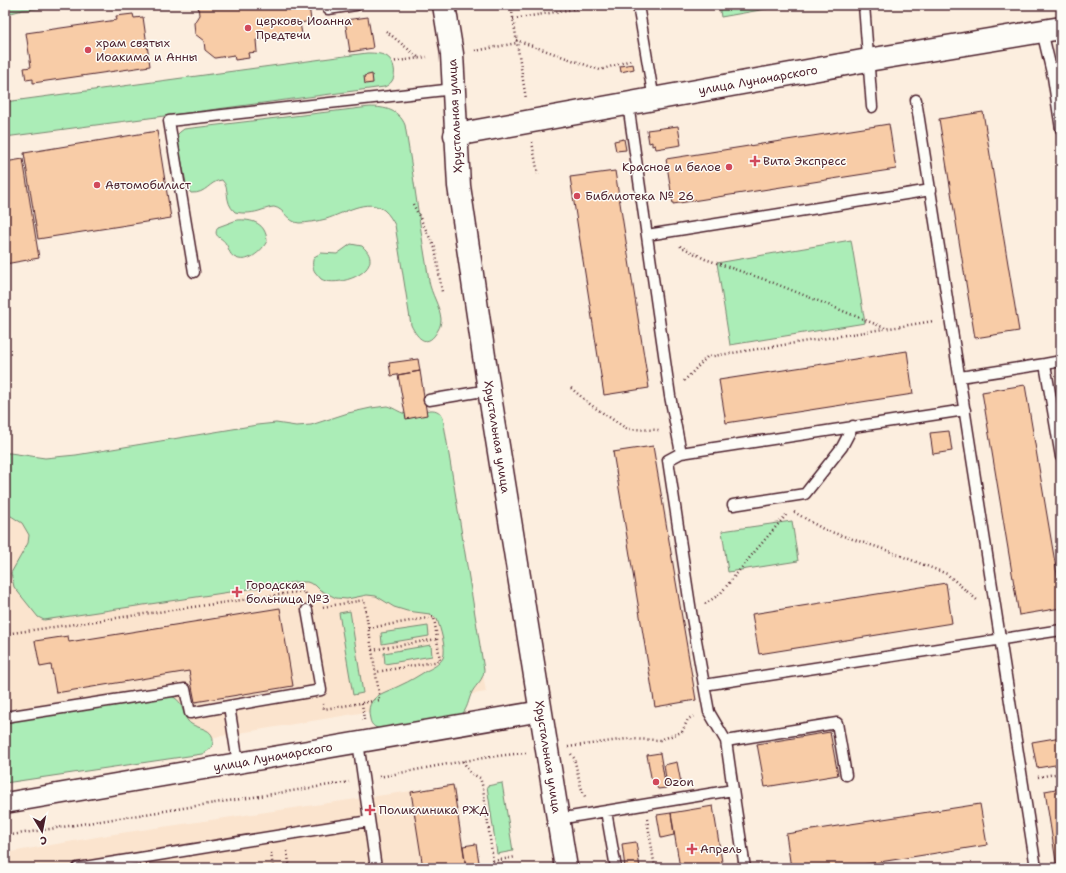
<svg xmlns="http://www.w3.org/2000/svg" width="1066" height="873" viewBox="0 0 1066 873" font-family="'Shantell Sans',sans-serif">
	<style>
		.built { fill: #fbe4ce }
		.green { fill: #abedb7; stroke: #7a8671 }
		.building { fill: #f8cca7; stroke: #4a1f2b }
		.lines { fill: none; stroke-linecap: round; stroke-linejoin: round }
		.lane-casing { stroke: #4a1f2b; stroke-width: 13 }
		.street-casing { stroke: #4a1f2b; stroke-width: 23 }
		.secondary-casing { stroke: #4a1f2b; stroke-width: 25 }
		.path { stroke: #4a1f2b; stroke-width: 2.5; stroke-dasharray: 1 3; stroke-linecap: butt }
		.lane { stroke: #fdfcf7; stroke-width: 10 }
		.street { stroke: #fdfcf7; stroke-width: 20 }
		.secondary { stroke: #fdfcf7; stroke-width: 22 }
		.poi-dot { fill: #d1495b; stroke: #fdfcf7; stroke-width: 1.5 }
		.labels { text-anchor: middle; stroke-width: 3; stroke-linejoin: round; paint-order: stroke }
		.poi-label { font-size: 12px; fill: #4a1f2b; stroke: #fdfcf7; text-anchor: start }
		.street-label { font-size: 12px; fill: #4a1f2b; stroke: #fdfcf7 }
	</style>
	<rect width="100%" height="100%" fill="#fceedf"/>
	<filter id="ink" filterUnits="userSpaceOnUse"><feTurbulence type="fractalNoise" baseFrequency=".025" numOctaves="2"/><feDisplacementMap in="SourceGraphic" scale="8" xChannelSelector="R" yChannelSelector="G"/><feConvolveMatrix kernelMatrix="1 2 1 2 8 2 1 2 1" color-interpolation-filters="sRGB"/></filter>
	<g filter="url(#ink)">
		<path class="built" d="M442 418 486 692 5 772V491Z
			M453 785 466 868H5V853L114 834Z"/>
		<path class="green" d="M5 5H78L51 8 23 10 11 13 5 19Z
			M719 5H783V6L721 17Z
			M5 23C9 34 11 41 5 51Z
			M367 53C372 53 380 53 386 56 394 60 397 74 392 81 390 84 387 86 384 87L5 137V102Z
			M370 107C385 107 399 110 405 125 414 177 420 230 429 281 431 294 440 306 441 319 441 323 440 327 438 330 428 349 418 340 411 325L395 225C392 220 389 214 384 210 367 197 343 214 326 219 318 221 307 223 299 223 287 222 285 209 274 207 270 207 266 209 262 210 254 213 244 214 235 212 223 201 231 189 222 180 209 181 207 194 191 193L187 188 181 158 177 150 176 136 180 132 184 129Z
			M237 220C252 219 266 223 267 241 262 251 247 265 234 257 229 254 229 248 226 244 222 236 212 238 218 227Z
			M851 240 865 323 730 345 717 263Z
			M351 244 362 246C390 270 337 289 321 279 319 277 317 274 315 272 312 267 312 262 314 257L321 253 337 254Z
			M387 406C395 408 401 414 408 414 421 415 436 402 443 418L484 670C483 681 477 683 472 692 468 700 468 709 461 715L383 730C376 728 371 726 370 719 364 695 386 693 401 685 410 681 418 676 426 671 432 668 439 665 443 658 447 649 440 628 437 619L430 614 407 611 394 607 376 596 367 595 347 599 336 598 320 590 315 585 307 582H296L44 620 38 617 14 587 11 573 28 543 29 535 22 523 11 516H5V453H10L45 458 76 455 257 425 276 423 296 426 311 425 348 413 371 408Z
			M792 521 798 561 728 572 722 531Z
			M350 611 363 693 353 695 339 613Z
			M428 626 429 636 382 644 381 633Z
			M431 645 432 656 385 664 384 653Z
			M169 695C185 701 180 710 188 721 195 730 213 726 213 741 213 748 208 751 202 754L5 783V720Z
			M502 783 513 851 497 854 487 786Z"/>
		<path class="building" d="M198 5H298V6L309 5 311 21 300 23 302 34 256 40 257 52 248 53 249 58 235 60 234 55 215 58 205 50 204 41 195 34 194 23 199 15Z
			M133 14 134 18 143 17 150 66 33 83V79L26 80 24 68 31 67 26 33 117 20 116 16Z
			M368 17 373 48 350 52 345 20Z
			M633 64 634 69 621 72 620 66Z
			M372 74 373 83 365 84 364 76Z
			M983 112 1019 331 975 338 939 119Z
			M889 124 896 169 673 204 666 159Z
			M678 126 681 145 656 149 655 145 652 146V142L649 143 647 130Z
			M157 131 171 218 38 239 24 153Z
			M624 139 626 150 616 151 614 141Z
			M23 159 39 258 5 264V162Z
			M615 171 649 388 604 395 570 177Z
			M907 351 913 394 726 423 719 380Z
			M418 359 420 371 391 376 389 363Z
			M420 371 427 415 406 419 398 375Z
			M1025 385 1061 598V608L1019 615 982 392Z
			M949 431 952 451 933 454 930 433Z
			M653 446 696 700 655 707 613 452Z
			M946 583 952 623 759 654 752 614Z
			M280 608 293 686 195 702 189 671 56 693 51 665 40 667 35 641 68 636 69 642Z
			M830 732 838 775 765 787 757 744Z
			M1061 737V764L1037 768 1032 742Z
			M660 753 666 788 658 789 651 777 647 755Z
			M677 762 681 783 667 785 664 765Z
			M453 785 466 868H423L411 792Z
			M1061 788V868H1057L1045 791Z
			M980 804 987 845 842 868H791L786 834Z
			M713 806 723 868H680L671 813Z
			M671 813 674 835 661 838 657 815Z
			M636 842 640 868H625L622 844Z
			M476 844 480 868H466L463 846Z"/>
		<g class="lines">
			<defs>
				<path id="lane" d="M638 5 654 100
					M864 5 872 107
					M328 9 356 5
					M1042 31 1053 77 1061 129
					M916 100 1036 868
					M628 104 670 396 681 453 668 460 691 612 704 685
					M647 235 931 190
					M194 272 169 121 454 89
					M1061 361 1045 364 1061 457
					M960 377 1045 364
					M429 400 489 390
					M681 453 965 410
					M733 505 805 494 842 447 853 426
					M229 706 321 690 307 610
					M5 717 185 689 190 713 229 706 238 763
					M726 741 837 723 846 775
					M358 742 376 868
					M733 790 745 868
					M606 811 616 868
					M558 819 733 790 726 741 709 712 704 685 1061 630
					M78 868 369 821"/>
				<path id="street" d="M5 803 541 711"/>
				<path id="secondary" d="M444 5 452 54 459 186 489 390 566 868
					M455 135 868 60 1061 28"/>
			</defs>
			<use href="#lane" class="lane-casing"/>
			<use href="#street" class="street-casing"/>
			<use href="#secondary" class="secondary-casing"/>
			<path class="path" d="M511 5 526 99
				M513 19 598 5
				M386 31 419 58
				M516 40 600 70 631 60
				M475 51 517 43
				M391 62 427 57
				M532 142 538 174
				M413 204 435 248 442 292
				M680 246 705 259 769 281 885 328
				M684 381 707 357 934 321
				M571 388 591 405 627 429 661 430
				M794 512 825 530 886 550 947 574 977 600
				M705 604 720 594 756 550 787 514
				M323 607 364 600 380 700 324 709 323 704
				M369 628 434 617 440 661 376 672
				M5 634 304 591 305 595
				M372 650 437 639
				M362 703 364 720
				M568 747 627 739 660 740 682 732 688 719 694 716
				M571 754 574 758 581 787 586 799
				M463 761 470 773 480 778 483 788 494 868
				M379 777C428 768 477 757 526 753
				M1038 777 1061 773
				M647 819 655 868
				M5 836 349 782
				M287 851 290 868
				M271 853 273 868
				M493 861 516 857"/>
			<use href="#lane" class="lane"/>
			<use href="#street" class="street"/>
			<use href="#secondary" class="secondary"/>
		</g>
	</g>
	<g class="poi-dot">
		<circle cx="248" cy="28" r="4"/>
		<circle cx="88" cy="50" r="4"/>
		<path d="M753 155h4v4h4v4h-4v4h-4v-4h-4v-4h4z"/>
		<circle cx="729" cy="167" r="4"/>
		<circle cx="97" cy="185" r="4"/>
		<circle cx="577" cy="196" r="4"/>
		<path d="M235 586h4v4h4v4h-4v4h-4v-4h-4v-4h4z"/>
		<circle cx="656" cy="782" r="4"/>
		<path d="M368 804h4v4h4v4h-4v4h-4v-4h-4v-4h4z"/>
		<path d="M690 843h4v4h4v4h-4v4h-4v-4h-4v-4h4z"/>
	</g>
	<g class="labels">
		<g class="poi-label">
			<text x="256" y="25">церковь Иоанна<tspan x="256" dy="14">Предтечи</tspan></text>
			<text x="96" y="47">храм святых<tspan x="96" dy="14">Иоакима и Анны</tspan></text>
			<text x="763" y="165">Вита Экспресс</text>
			<text x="721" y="171" text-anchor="end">Красное и белое</text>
			<text x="105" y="189">Автомобилист</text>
			<text x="585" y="200">Библиотека № 26</text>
			<text x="246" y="589">Городская<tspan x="246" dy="14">больница №3</tspan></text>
			<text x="664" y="786">Ozon</text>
			<text x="379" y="814">Поликлиника РЖД</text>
			<text x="700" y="853">Апрель</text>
		</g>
		<g class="street-label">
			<text transform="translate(758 80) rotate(-10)" y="4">улица Луначарского</text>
			<text transform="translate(455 116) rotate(-93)" y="4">Хрустальная улица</text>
			<text transform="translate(497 437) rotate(81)" y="4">Хрустальная улица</text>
			<text transform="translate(273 757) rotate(-10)" y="4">улица Луначарского</text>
			<text transform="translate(548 757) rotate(81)" y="4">Хрустальная улица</text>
		</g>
	</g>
	<rect width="1066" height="873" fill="none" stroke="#fdfcf7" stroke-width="20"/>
	<rect x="10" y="10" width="1046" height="853" fill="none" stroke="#4a1f2b" stroke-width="1.5" filter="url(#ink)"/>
	<g transform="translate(42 831) rotate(170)" stroke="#fdfcf7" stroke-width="3" paint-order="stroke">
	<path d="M0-3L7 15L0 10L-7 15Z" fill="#4a1f2b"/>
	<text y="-6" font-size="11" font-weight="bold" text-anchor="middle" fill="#4a1f2b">С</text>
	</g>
</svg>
